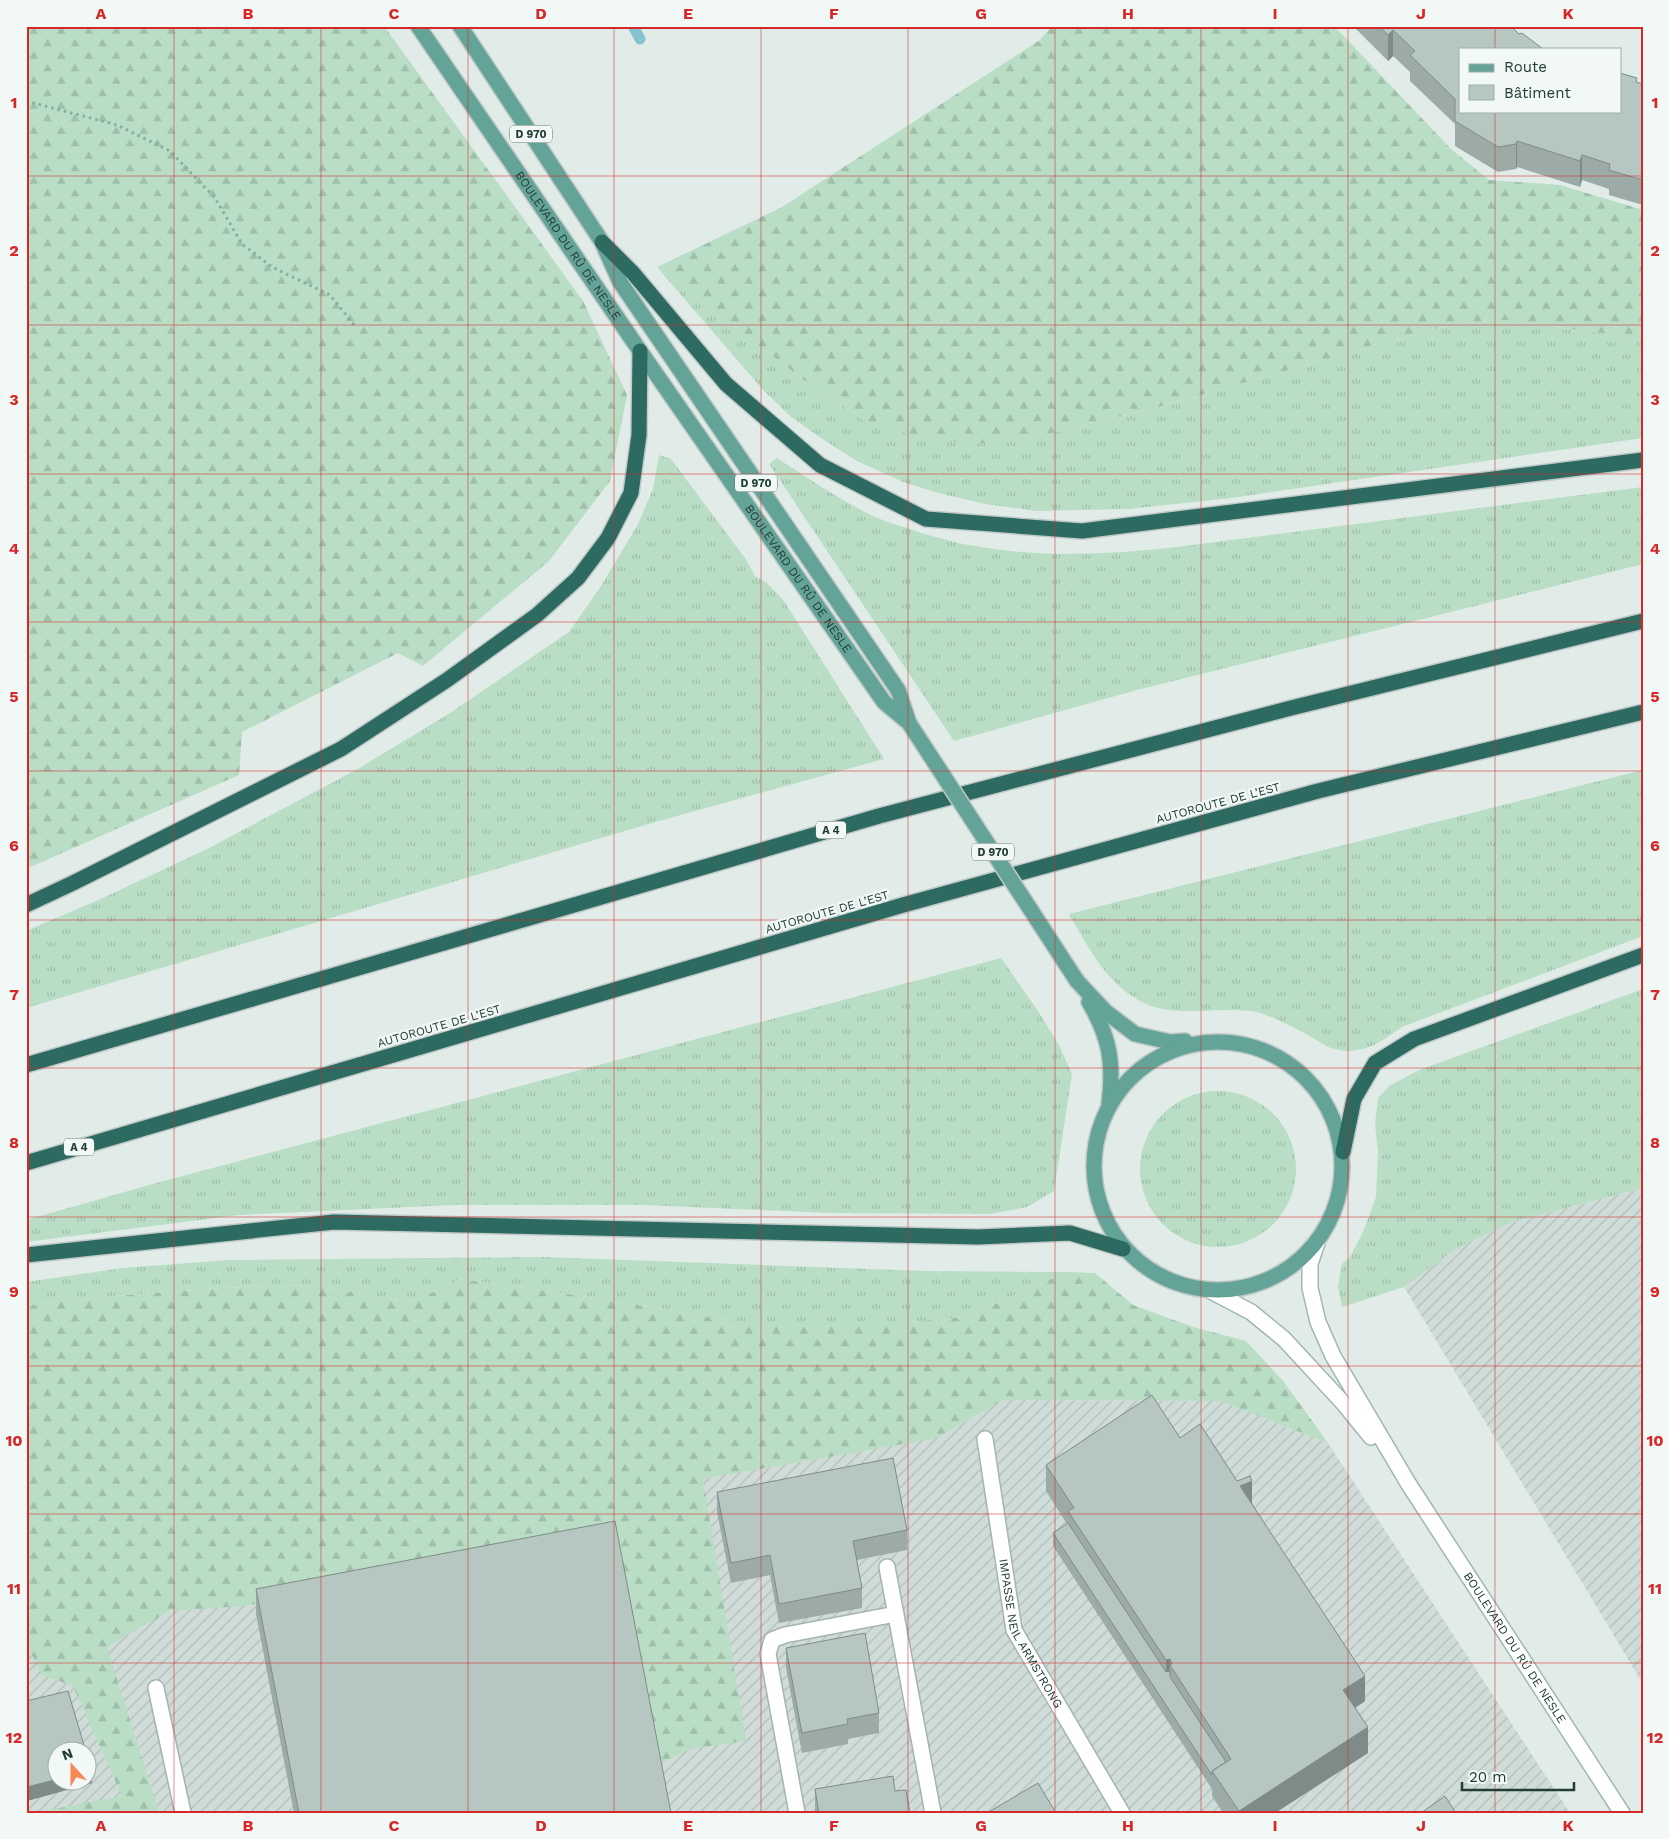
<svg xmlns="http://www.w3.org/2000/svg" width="1669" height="1839" viewBox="0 0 1669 1839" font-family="'Work Sans',sans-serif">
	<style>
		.industrial { fill: url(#industrial-furrows); fill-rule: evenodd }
		.grass { fill: url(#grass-tufts) }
		.forest { fill: url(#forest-firs) }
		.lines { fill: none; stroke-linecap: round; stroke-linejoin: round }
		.stream { stroke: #87c2d3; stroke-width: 11 }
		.service-casing { stroke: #a4b4af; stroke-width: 18 }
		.minor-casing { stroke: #a4b4af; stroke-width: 18 }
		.secondary-casing { stroke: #9fb8b1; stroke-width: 18 }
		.primary-casing { stroke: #c1c9c7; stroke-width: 18 }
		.motorway-casing { stroke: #c1c9c7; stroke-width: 18 }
		.path { stroke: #80b0a5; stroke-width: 3; stroke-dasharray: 2.5 4; stroke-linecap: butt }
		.service { stroke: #fff; stroke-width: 15 }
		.minor { stroke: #fff; stroke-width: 15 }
		.secondary { stroke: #fff; stroke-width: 15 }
		.primary { stroke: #64a397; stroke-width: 15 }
		.motorway { stroke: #2c6a62; stroke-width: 15 }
		.primary-bridge-casing { stroke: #c1c9c7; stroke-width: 18; stroke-linecap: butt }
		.primary-bridge { stroke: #64a397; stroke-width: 15 }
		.wall { fill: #9daba6 }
		.shaded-wall { fill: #7f8b87 }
		.building { fill: #b6c7c1; stroke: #7f8b87 }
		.grid { fill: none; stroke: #d62828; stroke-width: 1; stroke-opacity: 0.55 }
		.labels { text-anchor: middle; stroke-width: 4.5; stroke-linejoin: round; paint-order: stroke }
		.shield { fill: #f1f8f5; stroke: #5f7570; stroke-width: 1 }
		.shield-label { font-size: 11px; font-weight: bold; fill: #213d37 }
		.street-label { font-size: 12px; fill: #213d37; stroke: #f1f8f5 }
		.neatline { fill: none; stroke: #d62828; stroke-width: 2 }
		.grid-label { font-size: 16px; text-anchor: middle; font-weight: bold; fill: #d62828 }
	</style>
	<defs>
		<pattern id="industrial-furrows" width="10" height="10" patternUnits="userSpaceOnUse" patternTransform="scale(1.25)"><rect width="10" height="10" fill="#cfdcd7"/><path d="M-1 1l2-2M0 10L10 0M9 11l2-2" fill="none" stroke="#b1beb9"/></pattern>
		<pattern id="grass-tufts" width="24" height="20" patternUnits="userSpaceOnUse" patternTransform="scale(1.25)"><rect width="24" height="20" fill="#b9dec5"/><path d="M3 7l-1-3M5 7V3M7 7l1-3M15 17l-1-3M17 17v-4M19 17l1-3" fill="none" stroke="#9fbfaa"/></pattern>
		<pattern id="forest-firs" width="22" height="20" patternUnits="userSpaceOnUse" patternTransform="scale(1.25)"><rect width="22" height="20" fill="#b9dec5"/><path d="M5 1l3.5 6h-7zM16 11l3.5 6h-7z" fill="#9fbfaa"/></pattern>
	</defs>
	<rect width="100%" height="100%" fill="#e1ece8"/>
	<path class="industrial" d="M1643 1188V1684L1404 1287 1455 1249 1512 1222Z
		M1003 1400 1220 1401 1328 1443 1570 1813H26V1606ZM58 1752H88V1782H58Z"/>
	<path class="grass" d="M657 267 805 381 864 420 1052 433 1155 408 1426 331 1463 323 1506 320 1643 339V438L1231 498 1129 509 1036 511 985 504 938 493 903 482 857 461 824 440 791 417 763 390Z
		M659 455 671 459 745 558 755 576 767 583 784 601 884 759 659 821 26 1008V931L105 897 209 848 356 770 450 713 569 632 601 586 637 526 653 489Z
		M777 458C809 479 840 500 875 517 885 521 896 525 907 528 995 560 1086 557 1177 547L1643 487V564L1137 690 954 741 769 464Z
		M1643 770V936L1402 1027C1383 1040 1372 1050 1348 1051 1332 1052 1319 1041 1306 1034 1295 1028 1269 1015 1257 1012 1221 1005 1177 1019 1144 1003 1106 984 1089 948 1069 914Z
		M1001 958 1038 1011 1059 1045 1072 1074 1054 1191 1027 1207 990 1214 828 1213 645 1205H454L239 1215 26 1242V1220L160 1182Z
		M1643 989V1188L1512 1222 1455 1249 1404 1287 1342 1307 1338 1286 1342 1264 1350 1257 1363 1232 1376 1197 1378 1152 1375 1124 1378 1098 1389 1086 1419 1070Z
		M1140 1169a78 78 0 1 1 156 0a78 78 0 1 1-156 0Z
		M545 1257 924 1271 1067 1272 966 1317 909 1322H741L588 1297 461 1279 412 1302 307 1285 220 1288 73 1299 26 1306V1282L123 1268 228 1260Z"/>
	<path class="forest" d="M26 26H384L583 301 627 395 610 481 549 561 423 666 398 653 242 732 239 775 26 869Z
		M1052 26H1336L1337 29 1451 149 1489 180 1560 185 1643 210V339L1506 320 1463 323 1426 331 1155 408 1052 433 976 444 912 435 864 420 805 381 657 267 782 207 1040 40Z
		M1067 1272 1095 1273 1133 1305 1193 1327 1246 1341 1284 1382 1328 1443 1220 1401 1003 1400 937 1438 703 1479 746 1741 690 1749 660 1764 615 1536 245 1606 169 1611 107 1647 159 1813H33L122 1796 73 1686 42 1675 26 1643V1306L73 1299 220 1288 307 1285 412 1302 461 1279 588 1297 741 1322H909L966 1317Z"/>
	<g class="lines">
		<path class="stream" d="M633 26 640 39"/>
		<defs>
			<path id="service" d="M887 1567 933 1813
				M156 1688 183 1813
				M797 1813 768 1654 772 1640 785 1635 896 1614"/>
			<g id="minor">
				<path id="s1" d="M985 1439 1014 1630 1122 1813"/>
			</g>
			<g id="secondary">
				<path id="s2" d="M1317 1243 1310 1264V1288L1318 1322 1333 1356 1408 1483 1622 1813"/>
				<path d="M1211 1291 1251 1312 1284 1339 1345 1405 1371 1437"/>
			</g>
			<g id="primary">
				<path id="s3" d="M418 26 640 351 884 702 909 723"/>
				<path d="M460 26 602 242 620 282 898 690 909 723"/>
				<path d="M1077 981 1106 1012 1135 1034 1170 1042 1185 1041"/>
				<path d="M1089 1002C1110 1038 1114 1063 1109 1104"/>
				<circle cx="1218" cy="1166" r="124"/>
			</g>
			<path id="motorway" d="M602 242 633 273 726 384 820 465 926 519 1082 531 1643 460
				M26 905 73 883 341 749 447 680 537 615 578 578 608 538 631 493 639 435 640 351
				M26 1065 879 816 1291 708 1643 621
				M1343 1152 1354 1099 1375 1063 1414 1039 1643 955
				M26 1163 903 905 1318 791 1643 712
				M26 1255 334 1222 978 1237 1070 1233 1123 1249"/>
		</defs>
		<use href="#service" class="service-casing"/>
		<use href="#minor" class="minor-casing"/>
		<use href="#secondary" class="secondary-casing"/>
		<use href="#primary" class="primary-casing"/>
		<use href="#motorway" class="motorway-casing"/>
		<path class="path" d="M26 101 117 125 170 151 215 198 242 244 272 267 330 295 355 326"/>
		<use href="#service" class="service"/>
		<use href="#minor" class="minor"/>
		<use href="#secondary" class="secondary"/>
		<use href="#primary" class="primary"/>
		<use href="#motorway" class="motorway"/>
		<defs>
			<path id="primary-bridge" d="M909 723 1077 981"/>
		</defs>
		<use href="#primary-bridge" class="primary-bridge-casing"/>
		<use href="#primary-bridge" class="primary-bridge"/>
	</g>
	<path class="wall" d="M1353 26H1511L1519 34 1543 49H1460L1637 83 1643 84V205L1609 195V189L1582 180 1580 187 1517 167 1516 169 1498 172 1455 146V124L1410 81V72L1393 56 1388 61Z
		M1180 1438 1252 1503 1365 1701 1355 1708 1368 1753 1275 1813H1223L1212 1796V1789L1053 1546V1533L1067 1524 1046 1491V1465Z
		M717 1492 907 1530V1550L857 1560 862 1588V1608L779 1623 770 1575 731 1583 717 1512Z
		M256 1589 671 1813H294L256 1614Z
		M786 1648 879 1713V1733L848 1739V1744L802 1753 786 1668Z
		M26 1701 92 1783 27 1801 26 1797Z
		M815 1789 895 1791 910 1813H815Z"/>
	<path class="shaded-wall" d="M1393 30V56L1388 61V35Z
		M1517 141V167L1516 169V144Z
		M1582 155V180L1580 187V161Z
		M1252 1481V1507L1240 1486Z
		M1170 1659V1684L1166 1685V1660Z
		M1365 1676V1701L1343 1716V1690Z
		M1368 1727V1753L1275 1813H1239V1811Z
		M92 1770V1783L27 1801V1787L58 1779V1782H88V1771Z"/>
	<path class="building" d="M1379 26H1511L1519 34 1522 33 1543 49H1460V111H1620V73L1637 78 1636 82 1643 84V180L1609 170 1610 164 1582 155 1580 161 1517 141 1516 144 1498 147 1455 121V99L1410 55 1415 51 1393 30 1388 35Z
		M1152 1395 1180 1438 1200 1424 1237 1481 1250 1476 1252 1481 1240 1486 1365 1676 1343 1690 1368 1727 1239 1811 1212 1771 1231 1759 1170 1665 1172 1664 1170 1659 1166 1660 1068 1511 1074 1508 1046 1465Z
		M893 1458 907 1530 853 1541 862 1588 779 1604 770 1555 731 1563 717 1492Z
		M615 1521 671 1813H299L256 1589Z
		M1068 1523 1166 1672 1170 1671V1677L1226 1762 1212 1771V1775L1053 1533Z
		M865 1633 879 1713 847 1719 848 1724 802 1733 786 1648Z
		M68 1691 86 1752H58V1779L27 1787 26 1783V1701Z
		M88 1756 92 1770 88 1771Z
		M893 1776 895 1791 906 1790 910 1813H819L815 1789Z
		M1038 1783 1056 1813H987Z
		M1445 1796 1456 1813H1421Z"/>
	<path class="grid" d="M174 26V1813M321 26V1813M468 26V1813M614 26V1813M761 26V1813M908 26V1813M1055 26V1813M1201 26V1813M1348 26V1813M1495 26V49M1495 111V1813M26 176H1643M26 325H1643M26 474H1643M26 622H1643M26 771H1643M26 920H1643M26 1068H1643M26 1217H1643M26 1366H1643M26 1514H1643M26 1663H1643"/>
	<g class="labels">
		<g class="shield">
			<rect x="510" y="125.5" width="42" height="17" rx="4"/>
			<rect x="735" y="474.5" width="42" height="17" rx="4"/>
			<rect x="816" y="821.5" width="30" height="17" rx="4"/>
			<rect x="972" y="843.5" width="42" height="17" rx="4"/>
			<rect x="64" y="1138.5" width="30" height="17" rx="4"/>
		</g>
		<g class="shield-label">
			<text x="531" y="138">D 970</text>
			<text x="756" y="487">D 970</text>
			<text x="831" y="834">A 4</text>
			<text x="993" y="856">D 970</text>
			<text x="79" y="1151">A 4</text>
		</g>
		<g class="street-label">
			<text dy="4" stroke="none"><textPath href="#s3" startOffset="266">BOULEVARD DU RÛ DE NESLE</textPath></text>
			<text dy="4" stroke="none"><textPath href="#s3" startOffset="671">BOULEVARD DU RÛ DE NESLE</textPath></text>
			<text transform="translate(1218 803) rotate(-15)" y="4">AUTOROUTE DE L’EST</text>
			<text transform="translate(827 912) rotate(-16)" y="4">AUTOROUTE DE L’EST</text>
			<text transform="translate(439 1026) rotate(-16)" y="4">AUTOROUTE DE L’EST</text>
			<text dy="4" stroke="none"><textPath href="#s1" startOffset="202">IMPASSE NEIL ARMSTRONG</textPath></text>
			<text dy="4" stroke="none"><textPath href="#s2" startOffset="462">BOULEVARD DU RÛ DE NESLE</textPath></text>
		</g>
	</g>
	<rect width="1669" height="1839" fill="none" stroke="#f1f8f5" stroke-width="55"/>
	<rect x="1459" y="48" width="162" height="65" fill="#f1f8f5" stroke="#9eada9"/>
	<rect x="1469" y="64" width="25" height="8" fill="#64a397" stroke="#9eada9"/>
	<text x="1504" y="72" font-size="15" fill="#213d37">Route</text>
	<rect x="1469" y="85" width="25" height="15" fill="#b6c7c1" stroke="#9eada9"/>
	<text x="1504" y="98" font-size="15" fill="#213d37">Bâtiment</text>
	<g transform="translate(72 1766) rotate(339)"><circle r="24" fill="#f1f8f5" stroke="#9eada9"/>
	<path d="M0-4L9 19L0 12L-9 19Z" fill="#f68855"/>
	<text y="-8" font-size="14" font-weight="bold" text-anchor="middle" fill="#213d37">N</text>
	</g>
	<path d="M1462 1782v8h112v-8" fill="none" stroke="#213d37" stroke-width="2.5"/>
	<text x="1469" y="1782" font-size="15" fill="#213d37" stroke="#f1f8f5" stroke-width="4" paint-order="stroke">20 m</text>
	<rect x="28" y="28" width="1614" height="1784" class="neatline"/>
	<g class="grid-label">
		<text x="101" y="19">A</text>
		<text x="248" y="19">B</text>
		<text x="394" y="19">C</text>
		<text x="541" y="19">D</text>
		<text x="688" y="19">E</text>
		<text x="834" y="19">F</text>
		<text x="981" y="19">G</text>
		<text x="1128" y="19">H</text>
		<text x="1275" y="19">I</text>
		<text x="1421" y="19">J</text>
		<text x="1568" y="19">K</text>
		<text x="14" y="108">1</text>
		<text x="1655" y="108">1</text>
		<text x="14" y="256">2</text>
		<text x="1655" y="256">2</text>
		<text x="14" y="405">3</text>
		<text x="1655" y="405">3</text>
		<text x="14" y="554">4</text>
		<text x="1655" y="554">4</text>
		<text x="14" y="702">5</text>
		<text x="1655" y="702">5</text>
		<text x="14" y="851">6</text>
		<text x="1655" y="851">6</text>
		<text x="14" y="1000">7</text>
		<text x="1655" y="1000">7</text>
		<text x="14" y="1148">8</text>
		<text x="1655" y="1148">8</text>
		<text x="14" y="1297">9</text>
		<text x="1655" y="1297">9</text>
		<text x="14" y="1446">10</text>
		<text x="1655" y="1446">10</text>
		<text x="14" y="1594">11</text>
		<text x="1655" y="1594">11</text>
		<text x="14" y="1743">12</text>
		<text x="1655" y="1743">12</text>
		<text x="101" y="1831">A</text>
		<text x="248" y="1831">B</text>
		<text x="394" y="1831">C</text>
		<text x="541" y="1831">D</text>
		<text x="688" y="1831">E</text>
		<text x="834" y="1831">F</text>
		<text x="981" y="1831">G</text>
		<text x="1128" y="1831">H</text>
		<text x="1275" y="1831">I</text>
		<text x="1421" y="1831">J</text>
		<text x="1568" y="1831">K</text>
	</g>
</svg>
